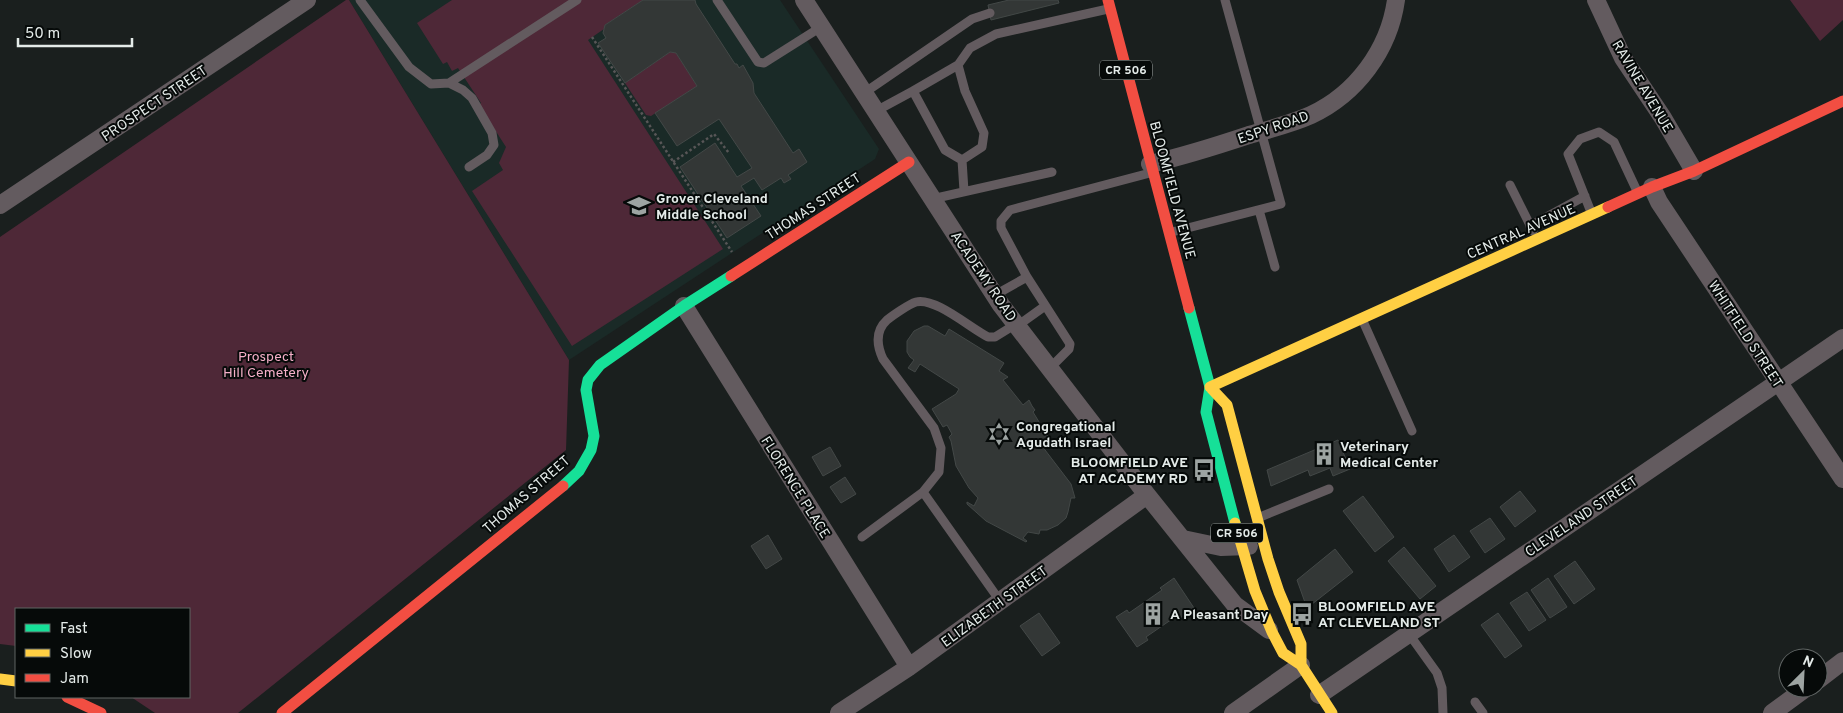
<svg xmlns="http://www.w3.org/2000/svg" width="1843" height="713" viewBox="0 0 1843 713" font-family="Overpass,sans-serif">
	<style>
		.built { fill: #1a2a27 }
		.green { fill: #4e2837 }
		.building { fill: #333736; stroke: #434847 }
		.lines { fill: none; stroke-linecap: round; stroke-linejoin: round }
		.path { stroke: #585657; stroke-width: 2.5; stroke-dasharray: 2.5 2.5; stroke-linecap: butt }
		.lane { stroke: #635b5f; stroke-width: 9 }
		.street { stroke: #635b5f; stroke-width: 18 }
		.fast { stroke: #16e098; stroke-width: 11 }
		.slow { stroke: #ffcf43; stroke-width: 11 }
		.jam { stroke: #f24e42; stroke-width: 11 }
		.labels { text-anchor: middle; stroke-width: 4; stroke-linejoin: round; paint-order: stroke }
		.shield { fill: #060a09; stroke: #a1a8a6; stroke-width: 1 }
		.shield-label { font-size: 12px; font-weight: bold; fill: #e4ebe9 }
		.street-label { font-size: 14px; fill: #e4ebe9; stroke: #060a09 }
		.poi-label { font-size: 14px; font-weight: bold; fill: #e4ebe9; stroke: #060a09; text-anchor: start }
		.park-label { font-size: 14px; fill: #f5afc8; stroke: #060a09 }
	</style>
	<rect width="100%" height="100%" fill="#1a1f1e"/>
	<path class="built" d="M349 0H780L879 149 875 159 569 360Z"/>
	<path class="green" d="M346 0H349L569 360 566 450 238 713H155L131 697H189V609H16V646L0 644V237Z
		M452 0H643L605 25 604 29 588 40 723 249 572 346 472 191 503 170 499 163 506 147 479 105 481 103 458 68 452 71 447 62 443 64 417 23Z
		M1790 0H1843V20L1820 41Z
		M670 52 676 53 697 86 651 116 646 115 625 83Z"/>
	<path class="building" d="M643 0H695L696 4 735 64H737L739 68 743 65 753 83 754 93 793 153 799 149 807 162 788 175 791 179 784 183 781 178 762 190 754 178 741 186 761 216 727 238 680 167 715 143 737 177 752 168 719 119 677 146 655 113 697 86 676 53 670 52 625 83 598 43 606 38 603 33 605 25Z
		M1009 0H1058L1059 3 991 20 988 5Z
		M924 326H928L945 336 949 329 1004 363 999 371 1008 377 1003 380 1023 405 1029 400 1032 406 1035 410 1033 412 1050 440 1042 446 1071 484 1075 498H1071L1068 512 1066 518 1058 525 1047 530H1040L1039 534 1028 532 1023 538 1027 541 1026 542 986 521 967 504V502L974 506 978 498 969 488 956 466 951 441 949 437 952 434 947 425 943 427 932 409 956 394 959 389 920 364 915 372 908 368 914 360 910 357 907 352V341L914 331Z
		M1338 440 1350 469 1333 476 1330 468 1310 476 1308 470 1271 486 1267 470Z
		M830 447 841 466 823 476 812 457Z
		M845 477 856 494 841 503 830 487Z
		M1520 491 1536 511 1515 527 1500 507Z
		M1363 496 1394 537 1375 552 1343 511Z
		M1490 518 1505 539 1485 553 1470 531Z
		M768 535 782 559 766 569 751 546Z
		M1454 535 1470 557 1449 572 1434 549Z
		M1404 547 1436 586 1420 599 1388 561Z
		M1335 549 1353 572 1307 608 1297 580Z
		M1575 561 1595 589 1574 604 1554 576Z
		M1174 578 1194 608 1180 618 1178 615 1146 637 1148 640 1137 647 1116 617 1127 610 1129 613 1162 590 1160 588Z
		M1548 578 1567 607 1550 618 1531 590Z
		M1527 592 1546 620 1529 631 1510 603Z
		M1039 613 1060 643 1042 656 1020 626Z
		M1498 613 1522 646 1505 658 1481 625Z"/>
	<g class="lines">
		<path class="path" d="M592 37 732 252
			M673 162 714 134 729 153"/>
		<path class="lane" d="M360 0 409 67 431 84 449 83 463 90 472 98 492 133 494 145 487 155 469 167
			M717 0 758 62 764 63 821 27
			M449 83 577 0
			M913 91 958 65 970 48 996 34 1108 9
			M864 93 972 19 990 13
			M876 111 913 91 945 150 962 160 982 147 984 133 965 91 958 65
			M962 160 964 191
			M1510 185 1533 231
			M932 199 1052 172
			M1259 210 1275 267
			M1591 212 1568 154 1580 139 1599 132 1614 142 1637 191
			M1530 226 1585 196
			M1172 232 1281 204 1225 0
			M995 295 1027 277
			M1362 319 1412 431
			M1017 326 1045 306
			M1050 368 1069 349 1070 344 1027 277 1001 228V221L1010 210 1150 173
			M923 492 1000 601
			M1260 517 1329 489
			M862 537 923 492 939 472 941 448 934 428 883 359C877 346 875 331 887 320 892 316 909 304 916 302 935 297 970 328 988 337H995L1016 324
			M1409 634 1437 673 1442 688 1443 713
			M1475 702 1483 713"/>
		<path class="street" d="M804 0 1001 305 1147 495 1235 605 1269 630
			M1596 0 1623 58 1663 118 1694 171
			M1150 164C1184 156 1216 146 1249 135 1270 129 1291 124 1311 115 1356 94 1389 50 1396 0
			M1652 187 1659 202 1843 479
			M0 205 307 0
			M684 306 909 667
			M1183 539 1221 547 1249 546
			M1818 680 1843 661
			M1319 695 1843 338
			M839 713 909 667 1147 495
			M1233 713 1301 665
			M1772 713 1806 688"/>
		<path class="fast" d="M1189 308 1210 387 1206 412 1235 523
			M563 486 579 471 591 450 594 436 586 390 588 380 600 365 684 306 731 276"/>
		<path class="slow" d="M1210 387 1608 207
			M1210 387 1227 405 1268 559 1279 592 1301 644V665
			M1235 523 1255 591 1272 632 1283 653 1301 665 1332 713
			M0 679 16 681"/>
		<path class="jam" d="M1108 0 1189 308
			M1608 207 1652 187 1694 171 1843 101
			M731 276 909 162
			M67 697 101 713
			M282 713 563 486"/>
	</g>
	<defs>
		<symbol id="school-bare" viewBox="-9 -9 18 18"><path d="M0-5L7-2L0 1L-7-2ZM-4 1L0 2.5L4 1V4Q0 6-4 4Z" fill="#9da4a2" stroke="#060a09" stroke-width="2.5" paint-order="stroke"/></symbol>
		<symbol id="synagogue-bare" viewBox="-9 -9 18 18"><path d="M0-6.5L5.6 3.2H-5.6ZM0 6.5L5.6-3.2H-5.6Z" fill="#9da4a2" stroke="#060a09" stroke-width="2.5" paint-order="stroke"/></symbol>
		<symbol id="building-bare" viewBox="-9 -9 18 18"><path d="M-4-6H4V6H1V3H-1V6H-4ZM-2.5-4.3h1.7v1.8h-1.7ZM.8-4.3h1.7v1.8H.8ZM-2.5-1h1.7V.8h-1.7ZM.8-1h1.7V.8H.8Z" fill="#9da4a2" stroke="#060a09" stroke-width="2.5" paint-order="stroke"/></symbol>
		<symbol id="bus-bare" viewBox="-9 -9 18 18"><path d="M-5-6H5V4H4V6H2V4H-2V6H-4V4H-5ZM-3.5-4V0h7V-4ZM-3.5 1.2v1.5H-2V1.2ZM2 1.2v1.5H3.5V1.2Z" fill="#9da4a2" stroke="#060a09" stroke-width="2.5" paint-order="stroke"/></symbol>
	</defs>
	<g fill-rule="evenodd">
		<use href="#school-bare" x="623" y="190" width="32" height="32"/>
		<use href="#synagogue-bare" x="983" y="418" width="32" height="32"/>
		<use href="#building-bare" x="1308" y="438" width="32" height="32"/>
		<use href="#bus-bare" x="1188" y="454" width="32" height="32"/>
		<use href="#building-bare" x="1137" y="598" width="32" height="32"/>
		<use href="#bus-bare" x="1286" y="598" width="32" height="32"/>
	</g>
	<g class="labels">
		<g class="shield">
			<rect x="1100" y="60.5" width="52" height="19" rx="4"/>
			<rect x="1211" y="523.5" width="52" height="19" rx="4"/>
		</g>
		<g class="shield-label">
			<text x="1126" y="74">CR 506</text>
			<text x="1237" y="537">CR 506</text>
		</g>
		<g class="street-label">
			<text transform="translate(1643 86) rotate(59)" y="5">RAVINE AVENUE</text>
			<text transform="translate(154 103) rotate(-34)" y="5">PROSPECT STREET</text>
			<text transform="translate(1273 127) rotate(-19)" y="5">ESPY ROAD</text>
			<text transform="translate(1173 190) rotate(75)" y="5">BLOOMFIELD AVENUE</text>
			<text transform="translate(813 206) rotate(-33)" y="5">THOMAS STREET</text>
			<text transform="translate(1521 231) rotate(-24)" y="5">CENTRAL AVENUE</text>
			<text transform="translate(984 276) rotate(56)" y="5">ACADEMY ROAD</text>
			<text transform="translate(1746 334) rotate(57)" y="5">WHITFIELD STREET</text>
			<text transform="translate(796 487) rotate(58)" y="5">FLORENCE PLACE</text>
			<text transform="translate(526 494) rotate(-41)" y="5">THOMAS STREET</text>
			<text transform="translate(1581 516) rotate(-34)" y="5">CLEVELAND STREET</text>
			<text transform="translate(994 606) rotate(-36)" y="5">ELIZABETH STREET</text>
		</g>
		<g class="poi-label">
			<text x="656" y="203">Grover Cleveland<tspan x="656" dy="16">Middle School</tspan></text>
			<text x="1016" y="431">Congregational<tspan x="1016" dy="16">Agudath Israel</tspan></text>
			<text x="1340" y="451">Veterinary<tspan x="1340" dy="16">Medical Center</tspan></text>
			<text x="1188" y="467" text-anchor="end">BLOOMFIELD AVE<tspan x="1188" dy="16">AT ACADEMY RD</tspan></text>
			<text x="1318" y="611">BLOOMFIELD AVE<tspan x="1318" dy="16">AT CLEVELAND ST</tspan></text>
			<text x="1170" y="619">A Pleasant Day</text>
		</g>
		<g class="park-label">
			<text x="266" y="361">Prospect<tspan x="266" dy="16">Hill Cemetery</tspan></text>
		</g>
	</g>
	<rect x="15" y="608" width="175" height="90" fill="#060a09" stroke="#5f6463"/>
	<rect x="25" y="624" width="25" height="8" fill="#16e098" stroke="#5f6463"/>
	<text x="60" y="633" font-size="15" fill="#e4ebe9">Fast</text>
	<rect x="25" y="649" width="25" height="8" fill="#ffcf43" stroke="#5f6463"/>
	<text x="60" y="658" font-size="15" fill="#e4ebe9">Slow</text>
	<rect x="25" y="674" width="25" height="8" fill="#f24e42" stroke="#5f6463"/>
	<text x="60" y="683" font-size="15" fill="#e4ebe9">Jam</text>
	<g transform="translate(1803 673) rotate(24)"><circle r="24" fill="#060a09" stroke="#5f6463"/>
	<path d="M0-4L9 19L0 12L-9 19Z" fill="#9da4a2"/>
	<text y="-8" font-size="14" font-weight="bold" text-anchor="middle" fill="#e4ebe9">N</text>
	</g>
	<path d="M18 38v8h114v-8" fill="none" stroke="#e4ebe9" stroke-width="2.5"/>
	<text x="25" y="38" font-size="15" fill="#e4ebe9" stroke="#060a09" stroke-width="4" paint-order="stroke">50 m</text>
</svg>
